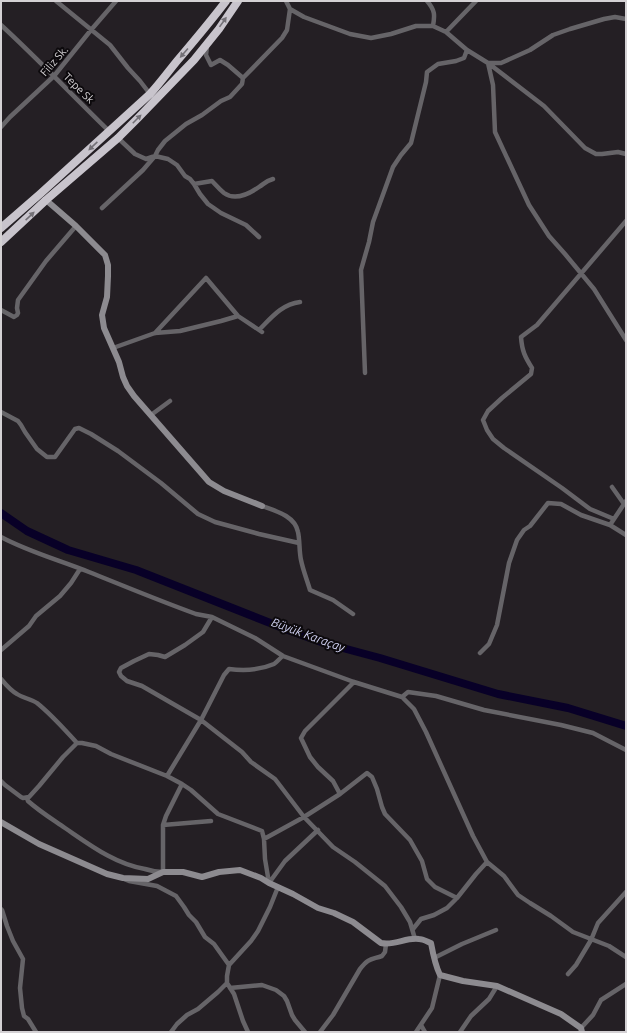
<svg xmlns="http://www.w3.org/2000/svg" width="627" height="1033" viewBox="0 0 627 1033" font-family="Ubuntu,sans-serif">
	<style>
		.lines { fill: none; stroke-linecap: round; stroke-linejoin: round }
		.river { stroke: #080027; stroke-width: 8 }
		.street { stroke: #666468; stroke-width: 4.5 }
		.secondary { stroke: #8d8b90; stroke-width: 6 }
		.highway { stroke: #c8c4cc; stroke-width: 8 }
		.oneway { fill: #737076 }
		.labels { text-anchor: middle; stroke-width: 4; stroke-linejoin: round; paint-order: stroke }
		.street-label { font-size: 11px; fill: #d4d1d4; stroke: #0c090c }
		.water-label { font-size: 12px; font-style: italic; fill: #d0d1f2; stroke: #0c090c }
	</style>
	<rect width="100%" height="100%" fill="#241f24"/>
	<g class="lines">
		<path class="river" d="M1 513 27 531 68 550 136 570 288 630 324 643 380 658 498 694 568 708 626 726"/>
		<path class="street" d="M56 1 110 45 128 68 140 81 150 94
			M286 1 290 9 304 17 350 34 371 38 391 34 416 26H433L446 32 467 50 488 63 493 85 495 132 529 205 549 236 565 254 594 289 626 340
			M427 1C435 10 435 15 433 26
			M626 19 615 17 604 19 570 29 553 35 530 50 501 63H488L544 106 585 148 596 154H602L618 152 626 154
			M1 25C38 59 73 96 109 131
			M446 32 476 1
			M207 46 206 55 211 65 220 60 228 65 243 78
			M1 127 10 117 54 76 91 30 116 1
			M118 138 135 154 146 159 155 156 168 159 177 165 185 176 190 179 194 184 212 181C216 185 219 189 224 193 235 201 249 194 259 187 265 183 266 181 273 179
			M194 184 200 194 208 204 221 213 246 225 259 237
			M102 208 143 170 155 156 158 150 165 141 186 124 202 115 221 101 230 97 242 84 243 78 282 38 287 30 290 9
			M1 310 14 317 17 315 18 313 17 308 18 300 46 261 76 226
			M259 330C271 318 282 304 300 302
			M155 333 206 278 238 316 262 332
			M113 348 155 333 180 331 221 321 238 316
			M365 373 361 270 369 242 373 222 393 167 401 155 411 143 426 82 427 72 438 64 456 61 464 58 467 50
			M1 412 18 421 21 425 25 432 37 449 47 457H55L75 429 79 428 91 434 118 451 161 483 198 514 215 522 259 534 299 543
			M151 415 170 401
			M612 487 624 504
			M262 506C276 511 295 516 298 532 300 541 299 551 301 560 303 570 307 580 310 590L333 600 353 614
			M614 519 590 509 562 488 504 448 493 439 487 430 483 420 488 411 502 398 531 374 532 368C525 357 522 351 521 337L537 325 626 221
			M610 525 626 535
			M1 537C29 552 59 560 89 572 124 586 160 601 196 614L212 617 255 638 283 656 354 682 402 697 414 709 426 732 473 836 487 862 504 876 518 895 530 903 551 916 573 932 609 946 626 957
			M212 617 203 632 185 645 165 657 158 655 149 654 134 661 121 668 119 672 121 676 127 681 142 686 201 720 242 752 251 762 275 779 304 817 333 847 355 862 385 886 401 907 410 922 415 939
			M1 650 29 626 36 616 60 596 71 583 80 569
			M480 653 489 644 497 625 509 563 517 540 524 530 530 526 548 503 561 504 581 515 610 525 626 501
			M1 679C6 685 11 691 17 694 23 698 31 699 37 703 52 715 64 729 77 743H82L96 746 111 754 167 776 182 784 191 790 218 814 262 831 264 839 265 859 269 883
			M402 697 408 692 436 696 484 710 561 725 593 733 626 750
			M167 776 201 720 224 675 229 669C244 671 260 670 274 664 277 662 280 658 283 656
			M1 781 5 785 21 797 23 798 29 797 39 786 63 757 77 743
			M340 794 333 781 318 767 310 757 301 738 305 731 354 682
			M27 798 28 801C39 811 52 819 65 828 90 845 115 864 145 869 151 871 156 872 163 872V825L166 816 182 784
			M163 825 211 821
			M264 839 304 817 340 794 367 773 372 777 377 789 382 807 385 814 410 840 422 861 427 879 435 887 457 898
			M124 879 129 881 157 886 176 896 184 907 189 915 196 922 205 937 214 944 229 965
			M269 883 285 861 318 830
			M1 909 2 910 7 926 13 941 23 959 20 988 22 1008 24 1016 28 1019 36 1032
			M413 929 421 919 434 915 447 908 457 898 476 874 487 862
			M434 958 462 944 496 930
			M568 974 576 965 591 940 598 923 626 892
			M230 988 262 985 276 990 284 996 287 1001 292 1015 295 1020 305 1032
			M421 1025 425 1032
			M581 1028 593 1015 601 1000 626 984
			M171 1032 177 1024 187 1015 198 1009 218 992 227 983
			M248 1032 243 1021 234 994 227 983V976L229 965 251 941 258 931 270 907 278 887
			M320 1032 333 1015 360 969C369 958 370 960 382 956L385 952 386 944
			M416 1032 432 1008 440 975
			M460 1032 471 1016 489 999 497 986"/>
		<path class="secondary" d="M46 200 76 226 105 255 108 265V276L107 297 102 315 104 328 119 362 123 377 127 386 134 396 209 482 224 491 262 506
			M1 822 39 844 107 874 123 878 148 879 163 872H183L202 877 219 872 240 870 261 878 269 883 293 894 318 908 334 913 353 922 381 943C395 946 406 937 419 939 423 939 428 942 431 943 433 954 435 965 440 975L463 981 497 986 561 1014 581 1028 582 1032"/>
		<path class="highway" d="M1 228 40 194 150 94C160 83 168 72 177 61 194 41 210 22 226 1
			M1 242 46 200 118 138 138 118 194 60 219 29 238 1"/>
	</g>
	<defs><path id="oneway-solid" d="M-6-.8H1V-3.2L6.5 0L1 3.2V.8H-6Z"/></defs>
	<g class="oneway">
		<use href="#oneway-solid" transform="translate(223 22) rotate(-55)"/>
		<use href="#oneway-solid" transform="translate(184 53) rotate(131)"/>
		<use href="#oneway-solid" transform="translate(137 119) rotate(-45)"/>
		<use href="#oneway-solid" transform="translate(93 146) rotate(137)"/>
		<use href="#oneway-solid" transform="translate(30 216) rotate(-43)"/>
	</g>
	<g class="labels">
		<g class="street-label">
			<text transform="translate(54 61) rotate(-49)" y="4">Filiz Sk.</text>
			<text transform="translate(79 88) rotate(45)" y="4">Tepe Sk</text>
		</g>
		<g class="water-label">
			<text transform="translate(308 635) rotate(20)" y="4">Büyük Karaçay</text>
		</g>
	</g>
	<rect width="627" height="1033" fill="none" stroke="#d4d1d4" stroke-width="4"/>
</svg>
